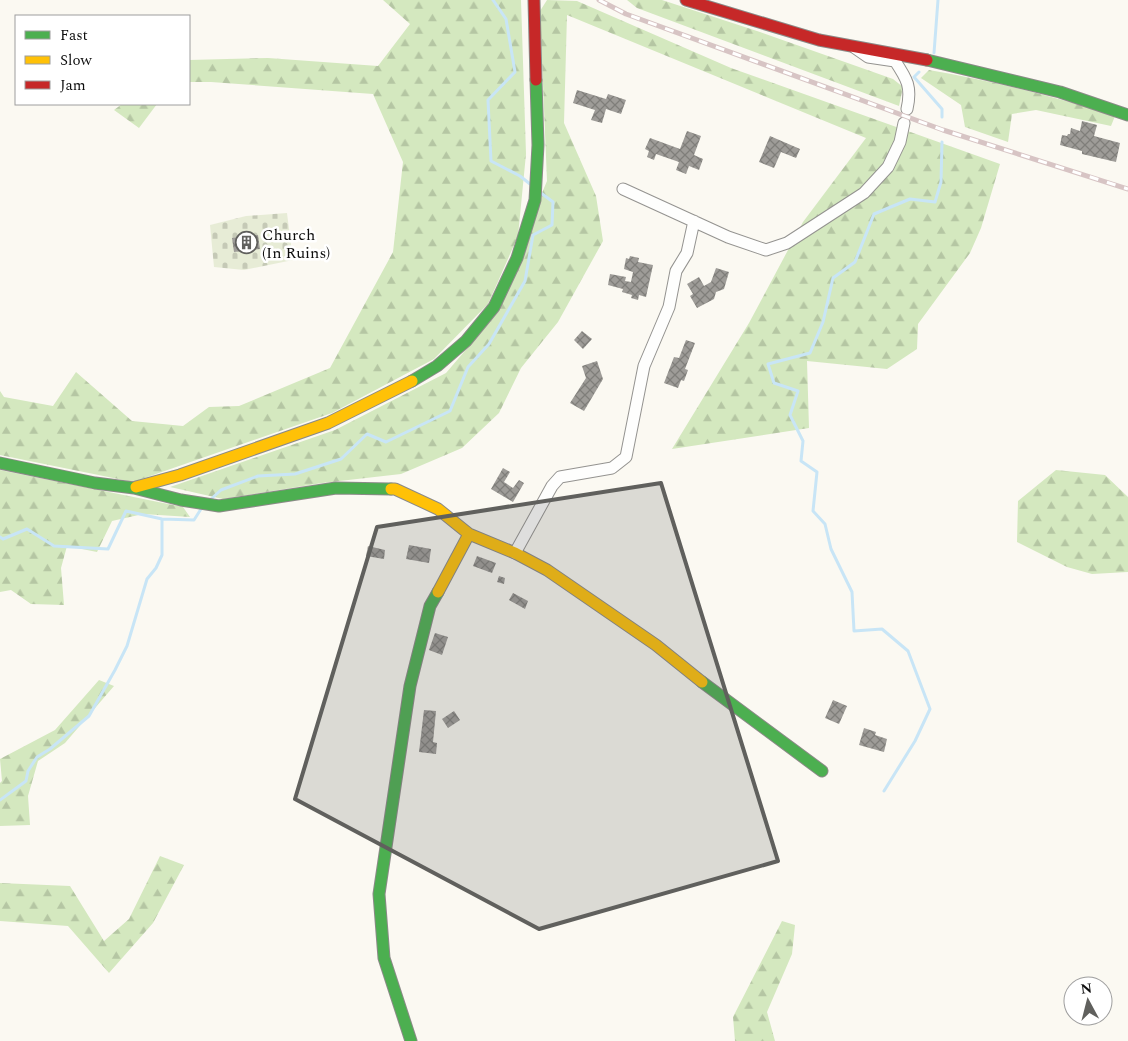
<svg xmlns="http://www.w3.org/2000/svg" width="1128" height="1041" viewBox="0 0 1128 1041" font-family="Spectral,serif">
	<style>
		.forest { fill: url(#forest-firs) }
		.cemetery { fill: url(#cemetery-stones) }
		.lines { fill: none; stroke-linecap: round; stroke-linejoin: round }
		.stream { stroke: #c8e5f6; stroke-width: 3 }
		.building { fill: url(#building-cross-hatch) }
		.street-casing { stroke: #949390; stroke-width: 13 }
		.fast-casing { stroke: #8b8a87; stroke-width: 13 }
		.slow-casing { stroke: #8b8a87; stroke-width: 13 }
		.jam-casing { stroke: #8b8a87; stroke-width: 13 }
		.street { stroke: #fefefd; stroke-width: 11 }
		.fast { stroke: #4caf50; stroke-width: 11 }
		.slow { stroke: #ffc107; stroke-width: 11 }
		.jam { stroke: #c62828; stroke-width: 11 }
		.rail-casing { stroke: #d7c4c4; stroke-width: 5 }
		.rail { stroke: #fff; stroke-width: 3; stroke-dasharray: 9; stroke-linecap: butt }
		.marked { fill: #60605d; fill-opacity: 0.2; stroke: #60605d; stroke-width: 4; stroke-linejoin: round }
		.labels { text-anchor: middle; stroke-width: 5; stroke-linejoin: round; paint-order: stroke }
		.poi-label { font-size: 16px; fill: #0d0d0d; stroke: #fff; text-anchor: start }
	</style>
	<defs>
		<pattern id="forest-firs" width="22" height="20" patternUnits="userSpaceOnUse" patternTransform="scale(1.25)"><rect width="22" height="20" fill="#d4e8bf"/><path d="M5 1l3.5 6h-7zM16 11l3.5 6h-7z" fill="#b5c6a3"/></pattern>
		<pattern id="cemetery-stones" width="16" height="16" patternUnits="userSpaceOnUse" patternTransform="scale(1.25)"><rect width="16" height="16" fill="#e7ecd6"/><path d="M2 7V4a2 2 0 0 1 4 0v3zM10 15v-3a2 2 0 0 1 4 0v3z" fill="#c5c9b6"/></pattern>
		<pattern id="building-cross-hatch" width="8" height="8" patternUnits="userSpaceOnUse" patternTransform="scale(1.25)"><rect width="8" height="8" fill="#9e9c98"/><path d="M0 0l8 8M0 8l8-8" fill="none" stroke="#7f7e7a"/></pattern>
	</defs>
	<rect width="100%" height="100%" fill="#fbf9f2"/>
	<path class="forest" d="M383 0H521L526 154 518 236 488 304 434 359 332 413 133 482 0 455V391L4 397 53 406 76 372 132 421 183 426 209 407 239 406 330 368 393 252 403 162 373 94 211 82H189V60L268 58 378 66 410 24Z
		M547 0 577 1 731 68 1000 164 981 228 970 253 918 324 917 349 887 369 807 361 809 428 672 449 749 323 803 222 866 138 567 15 564 123 596 196 603 241 558 322 521 368 499 413 462 448 401 474 322 483 223 499 170 487 335 430 446 373 499 311 523 238 547 181 540 11Z
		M627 0H662L760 32 893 79 903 87 899 106 637 8Z
		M929 70C992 81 1055 96 1115 116L1111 126 1036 110 1012 114 1008 142 965 127 961 105 921 78Z
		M122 104H157L139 128 114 110Z
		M0 470 183 507 190 517 143 514 112 521 97 552 67 546 61 568 64 605 31 604 11 590 0 592Z
		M1056 470 1105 475 1128 497V572L1092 574 1067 567 1017 542 1018 501Z
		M99 680 114 686 65 743 38 761 28 796 30 825 0 826V783L2 781 0 759 55 730Z
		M160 856 184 865 153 923 109 973 68 926 0 921V883L70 886 104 941 129 919Z
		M782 921 795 925 792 954 767 1012 775 1041H735L733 1017Z"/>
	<path class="cemetery" d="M287 213 293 260 244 270 214 267 210 225 246 216Z"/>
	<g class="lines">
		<path class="stream" d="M493 0 506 19 515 72 488 100 491 161 520 176 530 184
			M934 53 938 0
			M919 72 914 77 942 109V117
			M211 499 221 490 258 476 295 474 341 459 367 434 386 442 450 411 468 367 489 344 525 281 533 235 552 225 553 202 541 193
			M0 537 3 539 27 529 54 546 108 549 126 511 162 519 194 520 201 509
			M884 791 915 741 930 709 908 651 882 629 854 631 852 592 831 549 825 524 813 511 817 472 801 461 803 441 790 415 798 391 774 383 768 364 810 353 823 322 833 278 855 262 874 214 910 199 935 202 941 182 942 142
			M0 800 26 781 28 771 37 757 50 749 89 716 115 670 127 646 147 579 156 568 162 555V519"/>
	</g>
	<path class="building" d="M577 90 606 99 608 94 626 100 621 114 606 109 602 123 591 120 595 110 573 103Z
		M1082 121 1097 125 1094 136 1120 143 1116 162 1082 154V151L1060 145 1062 135 1067 136 1068 134H1070L1071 128 1080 131Z
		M687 131 701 136 694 155 703 159 699 170 689 166 686 174 676 170 679 162 656 154 654 160 647 157 649 151 645 149 650 138 680 149Z
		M770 136 800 149 796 158 781 152 774 168 759 162Z
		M258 235 260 249 234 252 232 238Z
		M630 256 639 258 638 262 653 265 646 297 639 295 638 300 631 298 632 295 622 292 623 289 608 285 610 274 626 277 625 281 631 282 633 272 624 269 626 258 629 259Z
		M716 268 729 272 724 289 716 292 714 299 697 308 690 296 693 294 687 284 699 277 704 286 711 282Z
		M582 331 592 339 583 349 574 340Z
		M686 340 695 343 685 369 688 370 684 381 681 380 678 388 664 383 674 357 679 358Z
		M597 361 603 379 584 411 570 403 586 378 582 366Z
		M503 468 510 472 504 482 513 488 519 480 524 483 513 502 491 489Z
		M409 545 431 549 429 563 406 559Z
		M368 546 385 550 384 559 366 556Z
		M477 556 496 563 492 573 473 566Z
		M499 576 505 578 504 584 497 582Z
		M513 593 528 601 525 609 509 600Z
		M435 633 448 637 442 655 429 650Z
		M833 700 847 706 839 724 825 718Z
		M424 710 436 711 433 742 437 743 436 754 419 752Z
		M454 711 460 720 448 728 442 719Z
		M864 728 876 732 875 735 887 739 884 752 859 745Z"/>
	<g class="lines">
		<defs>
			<path id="street" d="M855 48 868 57 895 61C907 79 912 87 907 109
				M623 189 728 237 766 250 787 243 864 193 888 167 900 142 904 123
				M515 553 552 486 560 477 612 468 626 457 644 366 669 307 676 271 687 253 694 221"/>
			<path id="fast" d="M927 60 1060 92 1128 115
				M412 381 437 366 466 341 494 307 517 258 535 200 538 145 536 80
				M0 463 95 483 134 488 181 500 219 506 336 488 391 489
				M702 682 822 771
				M411 1041 384 958 379 894 410 686 430 606 438 592"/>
			<path id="slow" d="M136 487 180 475 328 423 412 381
				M391 489H395L438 509 469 534 515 553 547 570 656 645 702 682
				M438 592 469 534"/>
			<path id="jam" d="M534 0 536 80
				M686 0 819 40 927 60"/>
		</defs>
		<use href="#street" class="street-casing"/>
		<use href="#fast" class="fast-casing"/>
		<use href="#slow" class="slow-casing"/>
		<use href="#jam" class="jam-casing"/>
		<use href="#street" class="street"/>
		<use href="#fast" class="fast"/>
		<use href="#slow" class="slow"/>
		<use href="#jam" class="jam"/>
		<defs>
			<path id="rail" d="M599 0 626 14 943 130 1128 189"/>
		</defs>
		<use href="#rail" class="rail-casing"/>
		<use href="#rail" class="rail"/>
	</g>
	<path class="marked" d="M661 483 778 861 539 929 295 799 377 527Z"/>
	<defs>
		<symbol id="building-ring" viewBox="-11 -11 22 22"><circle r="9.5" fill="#fff" stroke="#60605d" stroke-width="1.5"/><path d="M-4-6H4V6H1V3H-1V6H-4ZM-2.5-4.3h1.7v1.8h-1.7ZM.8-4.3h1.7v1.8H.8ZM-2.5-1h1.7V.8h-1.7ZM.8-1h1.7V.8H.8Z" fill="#60605d"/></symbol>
	</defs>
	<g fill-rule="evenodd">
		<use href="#building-ring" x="234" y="230" width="25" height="25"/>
	</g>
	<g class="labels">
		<g class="poi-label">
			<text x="262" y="240">Church<tspan x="262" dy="18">(In Ruins)</tspan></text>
		</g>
	</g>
	<rect x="15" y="15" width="175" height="90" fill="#ffffff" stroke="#9e9e9e"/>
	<rect x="25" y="31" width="25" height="8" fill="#4caf50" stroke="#9e9e9e"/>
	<text x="60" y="40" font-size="15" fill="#0d0d0d">Fast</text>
	<rect x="25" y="56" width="25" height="8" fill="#ffc107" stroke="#9e9e9e"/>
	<text x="60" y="65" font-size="15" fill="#0d0d0d">Slow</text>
	<rect x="25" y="81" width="25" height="8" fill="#c62828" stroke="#9e9e9e"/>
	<text x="60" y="90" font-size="15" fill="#0d0d0d">Jam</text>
	<g transform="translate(1088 1001) rotate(353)"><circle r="24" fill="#ffffff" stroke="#9e9e9e"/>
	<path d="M0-4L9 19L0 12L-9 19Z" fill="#60605d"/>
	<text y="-8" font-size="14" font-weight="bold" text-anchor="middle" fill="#0d0d0d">N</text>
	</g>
</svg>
